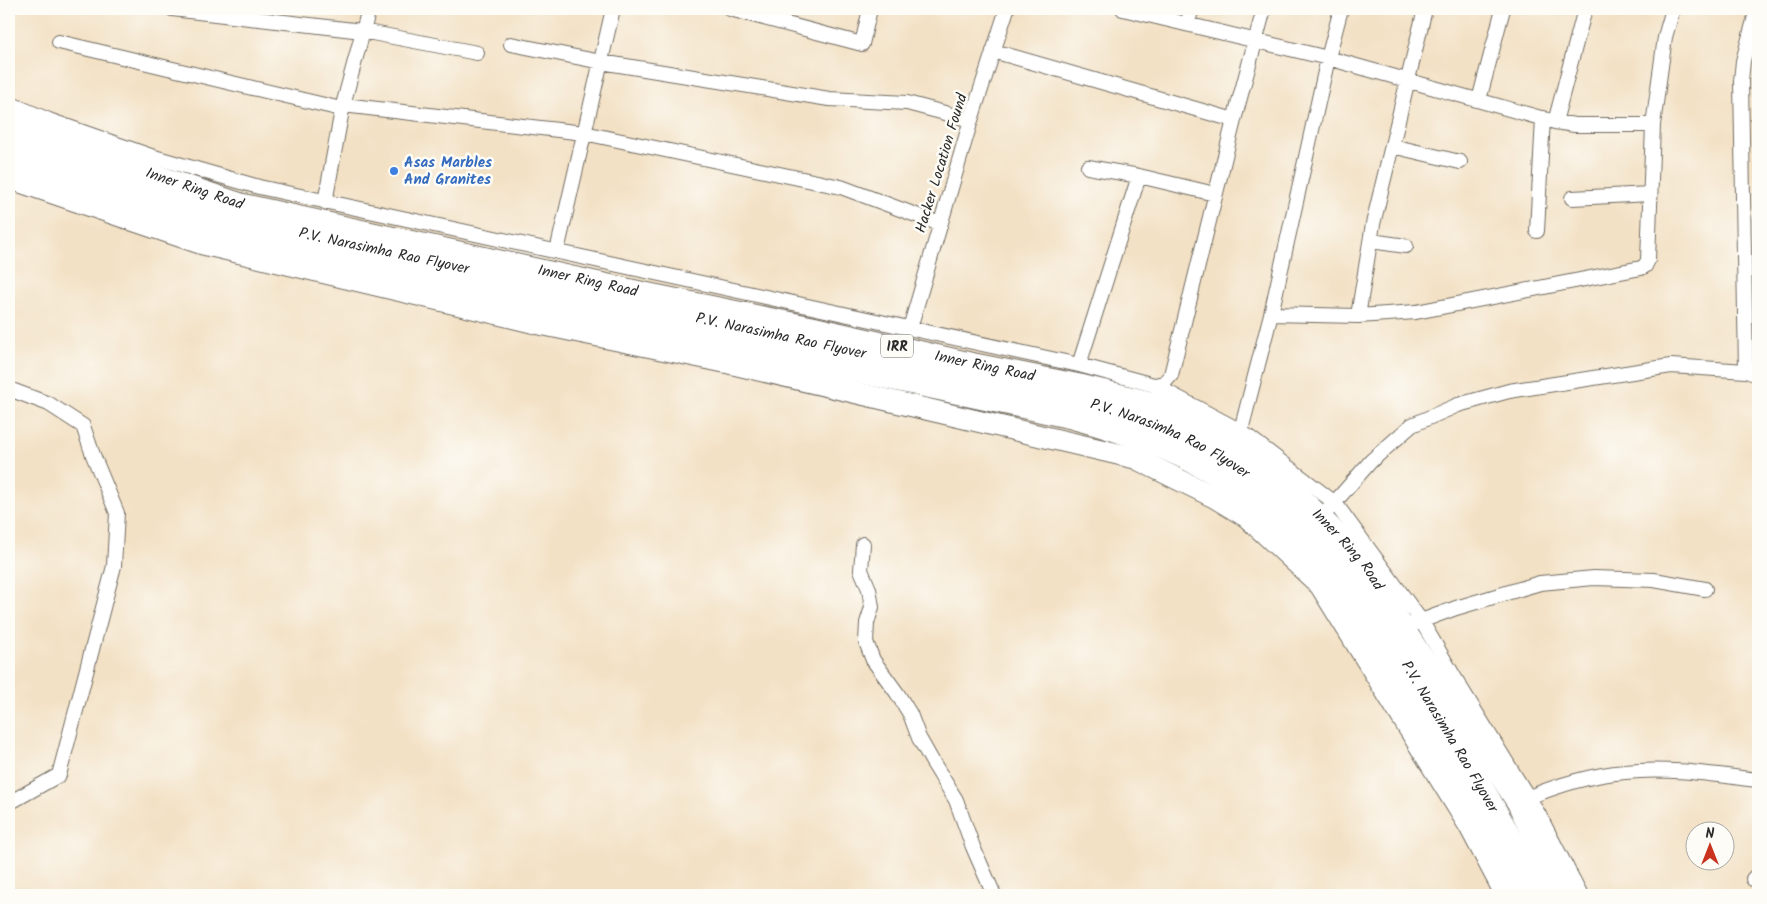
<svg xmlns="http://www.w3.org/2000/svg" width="1767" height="904" viewBox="0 0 1767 904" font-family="Kalam,sans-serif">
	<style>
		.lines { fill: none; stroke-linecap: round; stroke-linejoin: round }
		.minor-casing { stroke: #716b61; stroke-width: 16 }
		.primary-casing { stroke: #716b61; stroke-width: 23 }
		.motorway-casing { stroke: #716b61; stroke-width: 26 }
		.minor { stroke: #fff; stroke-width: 14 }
		.primary { stroke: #fff; stroke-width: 21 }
		.motorway { stroke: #fff; stroke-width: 24 }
		.shop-dot { fill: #3f7fe0; stroke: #fdfcf7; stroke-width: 2 }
		.labels { text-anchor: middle; stroke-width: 5; stroke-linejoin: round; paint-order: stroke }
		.shield { fill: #fdfcf7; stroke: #6a6a68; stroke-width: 1 }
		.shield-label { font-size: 14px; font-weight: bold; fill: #2b2b2b }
		.shop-label { font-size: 15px; font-weight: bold; fill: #366cbe; stroke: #fdfcf7; text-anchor: start }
		.street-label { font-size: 15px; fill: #2b2b2b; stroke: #fdfcf7 }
	</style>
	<rect width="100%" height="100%" fill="#fdfcf7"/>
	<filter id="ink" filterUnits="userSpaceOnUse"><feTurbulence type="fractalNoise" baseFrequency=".02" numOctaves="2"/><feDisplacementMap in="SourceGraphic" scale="10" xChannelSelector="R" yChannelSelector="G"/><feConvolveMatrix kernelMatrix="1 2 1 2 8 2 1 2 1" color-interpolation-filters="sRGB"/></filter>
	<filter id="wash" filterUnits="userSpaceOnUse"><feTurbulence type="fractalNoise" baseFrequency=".0096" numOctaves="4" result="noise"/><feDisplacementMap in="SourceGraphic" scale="20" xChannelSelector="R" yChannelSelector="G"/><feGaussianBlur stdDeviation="1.12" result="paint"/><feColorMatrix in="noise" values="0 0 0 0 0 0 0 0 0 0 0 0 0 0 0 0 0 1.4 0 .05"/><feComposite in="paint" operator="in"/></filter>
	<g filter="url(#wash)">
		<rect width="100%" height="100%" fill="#f3e1c5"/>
	</g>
	<g filter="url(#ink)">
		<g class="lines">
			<defs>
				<path id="minor" d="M172 9 362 31 477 53
					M730 9 862 44 870 9
					M1123 9 1328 58 1555 122 1575 125H1653
					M1187 24 1192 9
					M59 42 337 108 343 105 584 133 841 187 940 224
					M511 44 601 62 829 99 907 103 971 120
					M993 51 1234 120
					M1479 100 1503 9
					M9 103 49 120 154 157 259 187 1079 365 1154 385 1241 431 1335 503 1422 622 1459 685 1539 815 1581 895
					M1555 122 1585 9
					M1392 146 1460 162
					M1088 167 1139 176 1215 194
					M1572 198 1650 194
					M325 202 343 105 369 9
					M1537 231 1543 118
					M1371 241 1406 246
					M557 251 613 9
					M1271 314 1358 316 1416 312 1641 268 1645 266 1648 260 1653 125 1665 37 1673 9
					M1358 316 1373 224 1425 9
					M910 328 971 120 1007 9
					M1079 365 1139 176
					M1746 371 1741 81 1743 61 1757 9
					M1154 385 1164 383 1171 375 1234 120 1264 9
					M9 389 49 404 83 426 93 455 117 513 114 566 59 775 9 803
					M1239 438 1271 314 1328 58 1341 9
					M1328 510 1371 461 1412 425 1458 405 1509 391 1671 366 1746 371 1758 375
					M863 544 861 570 869 589 872 607 867 623 866 642 873 660 897 693 910 714 919 738 932 761 956 800 973 847 994 895
					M1413 624 1456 608 1540 583 1594 578 1654 580 1705 589
					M1522 800C1555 786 1589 775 1625 772 1669 767 1715 775 1758 780
					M1753 879 1758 874"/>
				<g id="primary">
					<path id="s1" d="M9 120 152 174 241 204 645 293 812 327 970 363 1080 385 1150 402 1238 442 1271 470 1321 517 1366 565 1403 627 1517 802 1562 895"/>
					<path d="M9 178 203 244 540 324 729 363 1135 458 1214 497 1247 517 1320 585 1470 827 1506 895"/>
				</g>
				<g id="motorway">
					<path id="s2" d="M9 139 179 201 223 214 315 236 1073 398C1144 418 1200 438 1260 483 1331 536 1374 612 1420 686 1462 755 1504 823 1540 895"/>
					<path d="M9 159 173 218 259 242 1069 416C1134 433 1197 456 1251 497 1320 551 1364 629 1409 702 1448 766 1487 829 1520 895"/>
				</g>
			</defs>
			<use href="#minor" class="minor-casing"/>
			<use href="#primary" class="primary-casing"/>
			<use href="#motorway" class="motorway-casing"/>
			<use href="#minor" class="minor"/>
			<use href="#primary" class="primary"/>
			<use href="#motorway" class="motorway"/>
		</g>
	</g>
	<circle class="shop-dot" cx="394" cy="171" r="5"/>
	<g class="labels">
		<rect class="shield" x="881" y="334.5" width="32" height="23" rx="4"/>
		<g class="shield-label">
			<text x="897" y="351">IRR</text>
		</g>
		<g class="shop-label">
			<text x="404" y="167">Asas Marbles<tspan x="404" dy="17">And Granites</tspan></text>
		</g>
		<g class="street-label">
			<text transform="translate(941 163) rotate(-73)" y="5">Hacker Location Found</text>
			<text dy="5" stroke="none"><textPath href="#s1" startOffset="198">Inner Ring Road</textPath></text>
			<text dy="5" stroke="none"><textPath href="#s2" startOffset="392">P.V. Narasimha Rao Flyover</textPath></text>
			<text dy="5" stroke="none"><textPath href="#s1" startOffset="602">Inner Ring Road</textPath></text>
			<text dy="5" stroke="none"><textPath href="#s2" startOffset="798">P.V. Narasimha Rao Flyover</textPath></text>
			<text dy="5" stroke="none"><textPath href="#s1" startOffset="1008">Inner Ring Road</textPath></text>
			<text dy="5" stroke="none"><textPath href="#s2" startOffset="1202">P.V. Narasimha Rao Flyover</textPath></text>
			<text dy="5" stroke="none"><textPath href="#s1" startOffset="1428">Inner Ring Road</textPath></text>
			<text dy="5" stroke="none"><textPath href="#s2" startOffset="1622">P.V. Narasimha Rao Flyover</textPath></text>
		</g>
	</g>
	<rect width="1767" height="904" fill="none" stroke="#fdfcf7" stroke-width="30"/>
	<g transform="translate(1710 846)"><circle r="24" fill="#fdfcf7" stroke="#a9a8a5"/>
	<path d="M0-4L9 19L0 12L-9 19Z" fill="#c8321e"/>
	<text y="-8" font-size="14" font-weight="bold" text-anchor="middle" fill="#2b2b2b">N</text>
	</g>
</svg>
